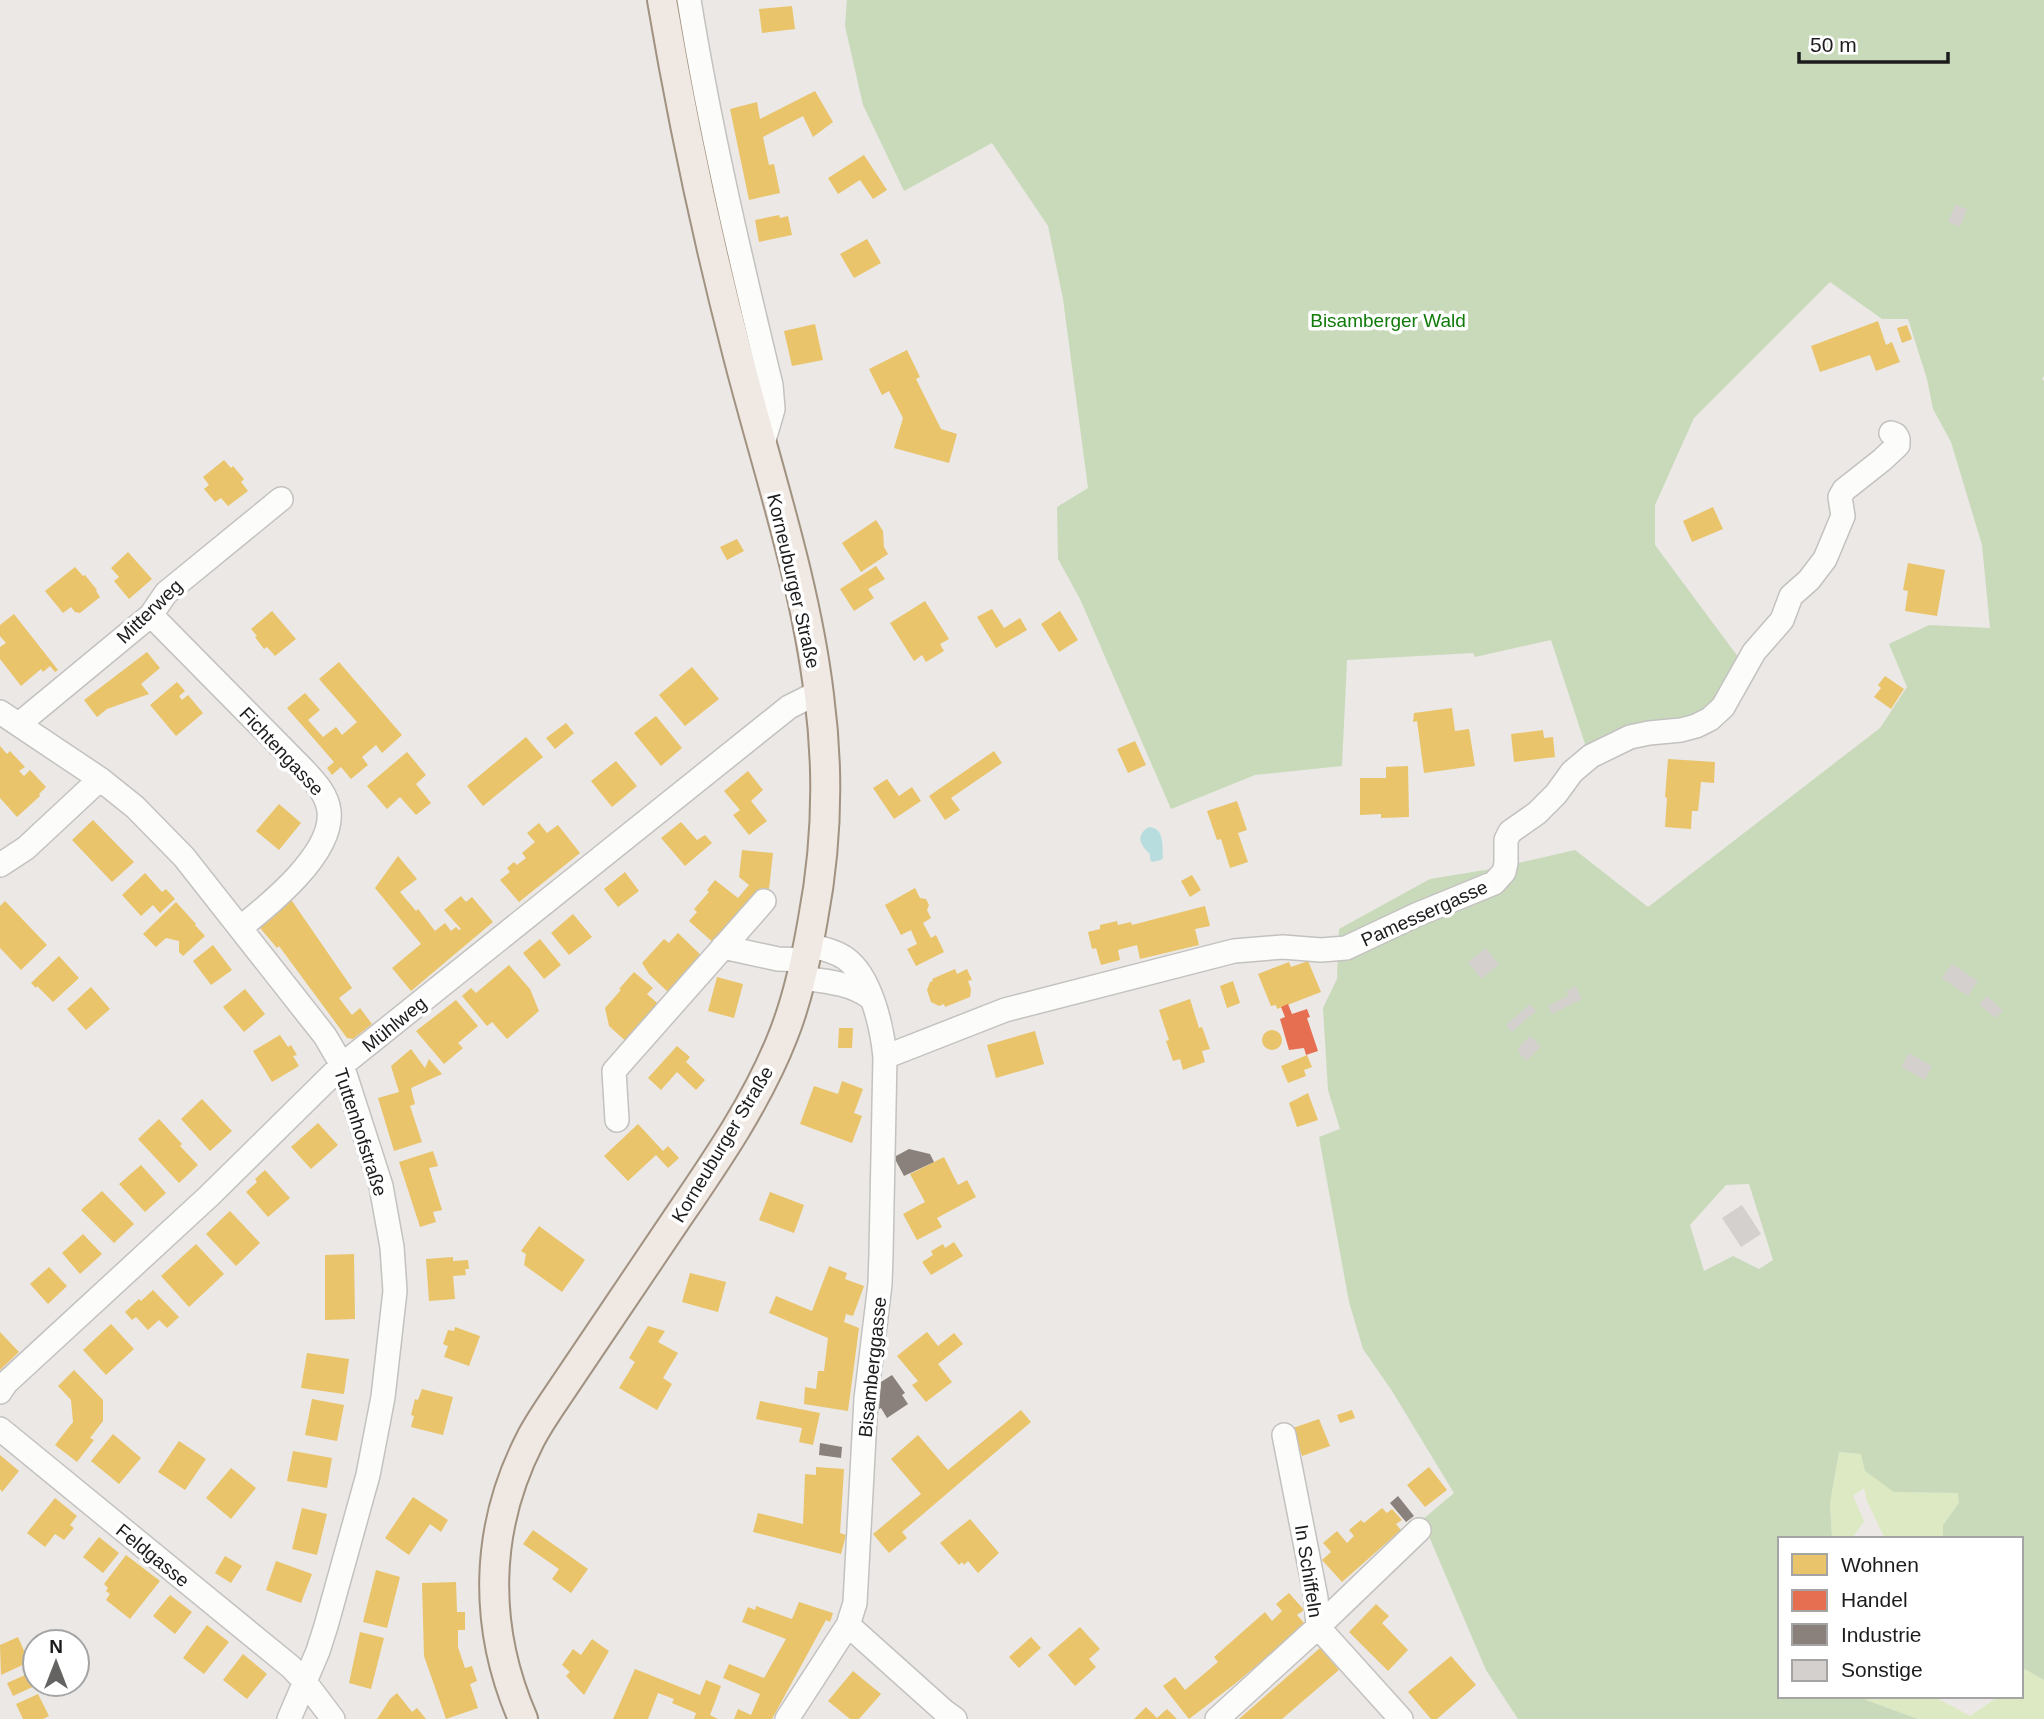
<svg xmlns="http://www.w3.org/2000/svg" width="2044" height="1719" viewBox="0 0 2044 1719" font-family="Arial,sans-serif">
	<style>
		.grass { fill: #dde9c2 }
		.forest { fill: #c9daba; fill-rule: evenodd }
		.water { fill: #b7dddf }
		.homes { fill: #e9c46a }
		.shops { fill: #e76f51 }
		.industry { fill: #8a817c }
		.building { fill: #d3d0cd }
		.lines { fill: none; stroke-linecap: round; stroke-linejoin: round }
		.minor-casing { stroke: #c3c2c1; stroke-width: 26 }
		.major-casing { stroke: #a19281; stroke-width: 32 }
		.minor { stroke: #fcfcfb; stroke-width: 23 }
		.major { stroke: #f0e9e3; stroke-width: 28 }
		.labels { text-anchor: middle; stroke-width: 7; stroke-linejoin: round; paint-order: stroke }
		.park-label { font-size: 19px; fill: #117b0a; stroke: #fff }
		.street-label { font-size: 19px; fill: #1c1c1c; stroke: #fff }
	</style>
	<rect width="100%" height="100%" fill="#ebe8e5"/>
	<path class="grass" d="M1839 1452 1861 1454 1894 1492 1959 1493V1503L1943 1525V1539H1885L1867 1501 1864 1488 1853 1496 1864 1521 1852 1539H1832L1830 1503Z
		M2021 1667 2044 1680V1719H1918L1866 1700 1861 1696H1933L1970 1716 1995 1699 1978 1696H2021Z"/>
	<path class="forest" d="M847 0H2044V376L2042 379 2044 381V1680L2021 1667V1539H1943V1525L1959 1503 1958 1493 1894 1492 1865 1471 1861 1454 1839 1452 1830 1503 1832 1539H1780V1696H1861L1866 1700 1918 1719H1518L1486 1670 1422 1520 1454 1493 1392 1391 1363 1349 1349 1302 1319 1137 1340 1129 1328 1090 1323 1008 1337 979 1339 929 1430 879 1497 868 1575 850 1648 907 1880 728 1907 687 1889 644 1929 625 1990 628 1982 545 1951 442 1933 409 1927 379 1908 319H1882L1830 282 1694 418 1655 505V545L1750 673 1710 722 1586 747 1551 640 1475 657 1473 653 1347 660 1342 766 1255 775 1171 809 1080 599 1058 559 1057 507 1088 488 1063 299 1048 226 992 143 904 191 863 105 845 26ZM1749 1184 1773 1260 1759 1269 1733 1256 1704 1271 1690 1225 1726 1185Z"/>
	<path class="water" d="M1149 827C1165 828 1162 846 1163 858L1161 860 1152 862 1150 859V854C1140 845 1135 835 1149 827Z"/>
	<path class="homes" d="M792 6 795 29 762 33 759 9Z
		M815 91 833 122 813 137 803 116 763 137 769 165 774 164 780 193 749 200 730 109 757 102 760 119Z
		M864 155 887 190 873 199 860 180 838 194 828 178Z
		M779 215 780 218 788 216 792 235 759 242 755 220Z
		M867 239 881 263 854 278 840 254Z
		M1878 321 1886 345 1892 342 1900 362 1876 371 1870 355 1820 372 1811 346Z
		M815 324 823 360 792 366 784 331Z
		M1907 325 1912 339 1902 343 1897 328Z
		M907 350 920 377 916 379 941 429 957 434 949 463 894 448 903 418 889 391 882 395 869 369Z
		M224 460 231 468 233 466 244 479 241 482 248 491 228 506 221 498 215 502 204 489 209 485 203 477Z
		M1713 507 1723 529 1692 542 1683 521Z
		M876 520 883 531 884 547 888 554 861 572 842 543Z
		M737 539 744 551 727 560 720 547Z
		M128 552 152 579 129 599 114 581 119 577 111 568Z
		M1908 563 1945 570 1937 616 1905 611 1908 591 1903 590Z
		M876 566 885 579 868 589 874 598 854 611 840 589Z
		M75 567 83 576 85 575 97 590 96 591 100 597 80 613 75 612 71 607 63 613 45 591Z
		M925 601 949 639 940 644 944 651 926 662 922 655 914 661 890 623Z
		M992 609 1004 628 1020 618 1027 630 996 648 977 617Z
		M272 611 296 639 275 656 267 647 264 649 255 637 257 636 251 629Z
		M1060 611 1078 640 1059 652 1041 624Z
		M14 614 58 670 55 672 50 666 43 672 41 669 21 686 0 659V647L6 643 0 636V625Z
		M147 652 160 668 141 684 149 694 107 709 97 717 84 700Z
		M339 662 402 735 382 753 376 745 362 757 368 765 351 779 341 767 332 775 327 768 334 762 287 708 305 693 320 710 308 720 323 737 336 727 342 735 357 722 319 679Z
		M692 667 719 699 685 726 659 695Z
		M1885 676 1904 689 1891 709 1874 697 1881 688 1878 685Z
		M177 682 185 691 179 696 182 700 188 695 203 713 176 736 150 705Z
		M1452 708 1455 731 1469 729 1475 766 1424 773 1417 721 1413 722 1414 713Z
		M656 716 682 748 661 766 634 733Z
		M566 723 574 733 555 749 546 738Z
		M1543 730 1544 738 1553 737 1555 757 1514 762 1511 734Z
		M526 737 543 757 483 806 467 786Z
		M1135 741 1146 765 1128 773 1117 749Z
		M0 746 7 754 10 751 25 767 19 771 24 776 30 770 46 787 39 794 40 796 17 817 0 798Z
		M994 751 1002 763 951 798 960 810 945 820 929 796Z
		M407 752 426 775 416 784 431 803 416 815 400 797 387 809 367 786Z
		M1668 759 1715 762 1714 783 1701 782 1698 811H1692L1691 829 1665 827 1667 798 1665 797Z
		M616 761 637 786 612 807 591 781Z
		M1408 766 1409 817 1381 818V814L1360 815V778H1386V767Z
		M748 771 763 790 751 801 767 821 749 835 733 815 740 810 724 791Z
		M887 779 899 796 912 787 921 801 894 819 873 788Z
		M1237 801 1247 830 1238 833 1248 862 1230 868 1221 839 1217 840 1207 811Z
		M279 804 301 823 279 850 256 831Z
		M93 820 134 862 112 882 72 840Z
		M681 822 697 840 705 835 712 843 685 866 661 838Z
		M539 823 547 833 558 825 580 853 519 902 500 880 510 872 507 868 514 862 517 865 526 858 522 853 535 842 527 833Z
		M742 850 773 853 769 889 762 888 716 945 689 921 697 912 694 909 709 892 707 890 715 880 738 898 749 885 739 877Z
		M398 856 417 879 400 892 416 911 418 909 435 931 445 923 451 931 456 927 459 930 461 929 444 910 461 896 466 902 472 897 493 922 411 991 392 968 421 944 375 888Z
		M625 872 639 891 618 907 604 889Z
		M145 873 162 892 166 889 175 899 160 913 153 905 141 916 122 895Z
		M1192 875 1201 890 1190 897 1181 881Z
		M915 888 920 898 926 899 929 905 927 910 931 918 923 923 931 938 936 935 944 952 916 966 907 949 917 944 911 930 901 935 885 905Z
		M290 898 352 988 339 998 352 1015 360 1008 372 1024 353 1039 347 1038 279 946 277 948 255 922Z
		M5 901 47 945 21 970 0 948V906Z
		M176 902 196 924 195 925 205 936 183 956 179 952V941L166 938 156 947 143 934Z
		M1205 906 1210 926 1195 929 1199 945 1140 959 1137 945 1118 950 1120 960 1101 965 1096 948 1092 949 1088 932 1100 929V925L1117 921 1118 925 1131 922 1132 925Z
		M573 914 592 937 569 955 551 933Z
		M678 933 704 958 670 994 649 974 642 963 664 939 669 943Z
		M540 939 561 965 544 979 523 953Z
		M213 945 232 970 211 985 193 961Z
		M59 956 79 978 53 1002 37 986 36 988 31 983Z
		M1308 961 1321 992 1277 1009 1276 1005 1271 1006 1258 974 1289 962 1291 967Z
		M509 965 530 989 539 1011 507 1039 492 1022 487 1026 462 996 471 988 476 993Z
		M955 969 957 974 967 969 972 980 968 981 971 989 970 997 945 1007 944 1004 939 1006 931 1002 927 990 930 982 933 981 932 979Z
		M634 972 653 988 647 994 663 1008 629 1044 609 1026 605 1008 621 990 619 989Z
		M717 977 743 984 734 1018 708 1011Z
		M1233 981 1240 1003 1227 1008 1220 986Z
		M91 987 110 1009 86 1030 67 1009Z
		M245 989 265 1014 244 1032 223 1007Z
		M1190 999 1199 1028 1202 1027 1210 1049 1202 1051 1205 1062 1183 1070 1180 1059 1173 1061 1166 1041 1169 1040 1159 1010Z
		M456 1000 478 1026 458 1043 463 1048 444 1064 416 1031Z
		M839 1028H853L852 1048H838Z
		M1262 1040a10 10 0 1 1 20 0a10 10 0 1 1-20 0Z
		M1035 1031 1044 1064 996 1078 987 1045Z
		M280 1035 288 1047 291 1045 297 1055 293 1056 299 1066 272 1082 253 1051Z
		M677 1046 690 1057 686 1062 705 1080 696 1090 677 1072 661 1090 648 1078Z
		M411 1049 425 1068 429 1059 442 1074 411 1088 415 1104 410 1106 422 1142 394 1151 378 1098 399 1092 391 1066Z
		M1307 1055 1312 1067 1304 1070 1306 1076 1288 1083 1281 1066Z
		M842 1081 863 1089 854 1113 862 1116 852 1143 800 1124 814 1086 838 1094Z
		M1308 1093 1318 1120 1297 1127 1289 1103Z
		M202 1099 232 1131 210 1151 181 1119Z
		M159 1119 182 1144 180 1146 198 1165 179 1183 138 1139Z
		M318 1123 338 1145 311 1169 291 1147Z
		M638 1124 663 1151 668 1146 679 1158 668 1168 656 1155 628 1181 604 1156Z
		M433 1151 438 1166 429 1168 442 1210 433 1212 436 1222 420 1227 399 1162Z
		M944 1157 958 1185 967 1180 976 1197 937 1218 942 1227 917 1240 903 1214 925 1202 910 1174Z
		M141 1165 166 1193 145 1212 119 1184Z
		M265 1170 290 1198 268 1217 246 1192 257 1182 255 1179Z
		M102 1191 134 1224 114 1243 81 1210Z
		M770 1192 804 1205 794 1233 759 1220Z
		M230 1211 260 1243 236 1266 206 1234Z
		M539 1226 585 1260 562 1292 524 1265 526 1254 521 1251Z
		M83 1234 102 1254 80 1274 62 1253Z
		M954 1242 963 1256 931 1275 922 1262 933 1255 931 1251 943 1244 945 1248Z
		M196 1244 224 1274 189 1307 161 1276Z
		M354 1254 355 1319 325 1320V1255Z
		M453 1257V1261L468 1260 469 1269H465L466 1275 453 1276 455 1299 429 1301 426 1259Z
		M829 1266 847 1273 845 1279 864 1286 853 1316 846 1314 844 1322 859 1328 848 1411 804 1404 805 1387 816 1389 818 1371H824L828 1338 769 1313 776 1296 812 1311Z
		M49 1267 67 1286 48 1304 30 1284Z
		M690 1273 726 1282 718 1312 682 1302Z
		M153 1290 179 1317 167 1328 159 1320 148 1330 136 1317 132 1320 125 1312 139 1299 141 1301Z
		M111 1324 134 1349 106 1375 83 1350Z
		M648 1326 665 1331 658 1342 678 1353 663 1378 672 1384 657 1410 619 1388 635 1362 629 1358Z
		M455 1327 480 1336 469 1366 444 1357 448 1346 443 1344 448 1330 454 1331Z
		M0 1332 19 1352 0 1370Z
		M927 1332 938 1346 954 1333 963 1344 938 1364 952 1382 926 1402 912 1385 918 1381 897 1356Z
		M307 1353 349 1359 344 1394 301 1388Z
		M74 1370 103 1400V1421L90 1438 94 1440 77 1462 55 1445 73 1422 71 1400 58 1386Z
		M422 1389 453 1397 443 1435 411 1427 414 1416 411 1415 415 1399 418 1400Z
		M312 1399 344 1405 337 1441 305 1435Z
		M760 1401 820 1413 813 1445 799 1442 802 1428 756 1419Z
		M1021 1410 1031 1422 902 1532 907 1538 889 1553 873 1534 921 1494 891 1459 918 1435 948 1470Z
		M1352 1410 1355 1418 1340 1423 1337 1415Z
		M1319 1419 1330 1446 1302 1456 1293 1428Z
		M113 1434 141 1458 119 1484 91 1461Z
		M179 1441 206 1459 185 1490 158 1472Z
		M293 1451 332 1458 327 1488 287 1481Z
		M0 1455 19 1471 2 1492 0 1489Z
		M816 1467 844 1469 840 1533 846 1535 841 1554 753 1532 758 1513 803 1524 805 1474 816 1475Z
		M1429 1467 1447 1490 1425 1507 1407 1485Z
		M231 1468 256 1488 231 1519 206 1498Z
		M413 1497 448 1520 441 1532 430 1524 409 1555 385 1538Z
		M55 1498 77 1516 70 1525 74 1528 64 1540 55 1534 45 1547 27 1533Z
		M302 1508 327 1514 317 1555 292 1549Z
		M1382 1508 1387 1513 1392 1509 1402 1520 1396 1524 1401 1530 1342 1582 1322 1560 1331 1552 1323 1543 1337 1531 1347 1543 1354 1536 1349 1530 1361 1520 1364 1523Z
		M970 1519 999 1553 978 1573 968 1561 964 1565 962 1562 959 1565 940 1543Z
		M533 1530 588 1569 571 1593 552 1579 559 1569 523 1544Z
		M99 1537 119 1553 103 1573 83 1557Z
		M126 1555 160 1581 130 1619 106 1600 110 1594 106 1591 108 1588 104 1584Z
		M225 1556 242 1566 231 1583 215 1573Z
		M276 1561 312 1574 301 1603 266 1590Z
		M376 1570 400 1577 387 1628 363 1622Z
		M456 1582 457 1612H465V1630H458V1647L465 1668 472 1666 477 1681 470 1684 478 1708 446 1719 424 1656 422 1583Z
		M1289 1593 1304 1610 1297 1615 1305 1624 1236 1683 1189 1719 1163 1686 1175 1677 1185 1690 1218 1662 1214 1657 1265 1612 1272 1621 1282 1611 1276 1604Z
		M170 1595 192 1612 175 1634 153 1616Z
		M799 1602 833 1613 830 1622 826 1620 772 1719H734L738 1709 751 1715 760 1694 723 1678 729 1664 764 1678 786 1639 742 1622 748 1607 755 1610 756 1606 792 1619Z
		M1376 1604 1389 1616 1382 1623 1408 1650 1388 1671 1349 1632Z
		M207 1625 229 1642 204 1674 183 1658Z
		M1080 1627 1100 1649 1089 1659 1096 1667 1075 1686 1048 1655Z
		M360 1632 384 1638 371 1689 349 1683Z
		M18 1637 29 1662 1 1675 0 1645Z
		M1031 1637 1041 1648 1019 1668 1009 1657Z
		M592 1639 609 1651 584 1695 566 1676 570 1672 562 1665 573 1649 581 1655Z
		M1320 1648 1339 1670 1282 1719H1239Z
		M243 1654 267 1674 247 1699 223 1680Z
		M1451 1656 1476 1685 1437 1719H1431L1408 1692Z
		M635 1669 700 1695 706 1680 721 1686 710 1715 718 1719H694L696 1713 672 1703 674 1699 658 1693 648 1719H613Z
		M853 1671 881 1694 859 1719H850L828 1701Z
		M32 1672 35 1684H39L13 1696 7 1683Z
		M397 1693 412 1712 417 1708 426 1719H377L390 1699Z
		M38 1694 49 1716 43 1719H23L16 1704Z
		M1146 1707 1157 1718 1167 1709 1177 1719H1134Z"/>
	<path class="shops" d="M1288 1004 1292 1014 1307 1009 1310 1017 1307 1018 1318 1051 1306 1055 1304 1048 1289 1050 1280 1019 1285 1017 1281 1007Z"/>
	<path class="industry" d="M909 1149 930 1154 934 1162 904 1176 896 1161V1156Z
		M892 1375 905 1393 902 1395 908 1404 887 1418 881 1408 879 1409 881 1382Z
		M820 1443 842 1447 841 1458 819 1455Z
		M1398 1496 1414 1516 1406 1522 1390 1503Z"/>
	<path class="building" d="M1955 205 1967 209 1960 227 1948 222Z
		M1486 948 1499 965 1481 979 1468 962Z
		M1952 964 1978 981 1968 996 1942 978Z
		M1576 986 1582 999 1552 1014 1548 1006 1569 995 1566 991Z
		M1987 996 2003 1011 1995 1018 1979 1004Z
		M1530 1004 1536 1011 1512 1032 1506 1025Z
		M1530 1036 1541 1046 1527 1061 1519 1054 1521 1053 1517 1049Z
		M1909 1053 1932 1066 1925 1080 1901 1067Z
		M1742 1205 1761 1234 1741 1247 1722 1218Z"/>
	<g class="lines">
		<defs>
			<path id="minor" d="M689 0C710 130 740 257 771 385L773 409 762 447
				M151 615 304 770C315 782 327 794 329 811 334 853 269 905 240 928
				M0 712 100 779 135 807 184 857 325 1036 342 1065 381 1186 392 1247 395 1291 383 1397 368 1475 326 1626 318 1651 289 1719
				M19 724 151 615 166 593 281 499
				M0 865 26 848 100 779
				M723 947 778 959 806 960
				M801 978C825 981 851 983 871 998
				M885 1057 1005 1010 1234 951 1283 947 1321 950 1346 948 1416 915 1494 883 1504 872 1506 863V840L1510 832 1537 813 1556 794 1572 772 1591 756 1630 737 1649 733 1681 730 1696 726 1710 719 1723 707 1754 652 1782 620 1791 596 1809 580 1825 559 1843 516 1840 497 1844 490 1882 460 1898 445V439L1896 435 1891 433
				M617 1120 614 1071 764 901
				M0 1392 6 1383 209 1196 342 1065 789 707 819 692
				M0 1429 291 1667 305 1682 333 1719
				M1284 1435 1316 1598 1318 1627 1401 1719
				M848 1625 944 1711 955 1719
				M787 1719 848 1625 855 1603 866 1399 880 1284 881 1254 885 1057C882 1027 871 976 845 958 835 951 821 948 809 945
				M1217 1719 1318 1627 1419 1530"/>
			<path id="major" d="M523 1719C483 1627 484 1530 530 1440 536 1428 544 1416 552 1404 594 1342 636 1279 678 1217 717 1160 758 1100 783 1036 798 998 806 959 813 919 827 845 829 770 819 695 805 579 766 466 737 352 707 236 682 118 662 0"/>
		</defs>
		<use href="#minor" class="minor-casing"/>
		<use href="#major" class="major-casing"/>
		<use href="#minor" class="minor"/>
		<use href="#major" class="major"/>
	</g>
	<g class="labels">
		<g class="park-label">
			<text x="1388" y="327">Bisamberger Wald</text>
		</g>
		<g class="street-label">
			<text transform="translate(794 581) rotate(77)" y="7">Korneuburger Straße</text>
			<text transform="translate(149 611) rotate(-44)" y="7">Mitterweg</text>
			<text transform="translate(282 751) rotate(47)" y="7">Fichtengasse</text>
			<text transform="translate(1424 913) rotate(-24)" y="7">Pamessergasse</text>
			<text transform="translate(394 1024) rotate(-39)" y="7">Mühlweg</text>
			<text transform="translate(361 1132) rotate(72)" y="7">Tuttenhofstraße</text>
			<text transform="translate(722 1144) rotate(-59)" y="7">Korneuburger Straße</text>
			<text transform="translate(872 1367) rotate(-84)" y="7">Bisamberggasse</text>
			<text transform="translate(153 1555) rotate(39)" y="7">Feldgasse</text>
			<text transform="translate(1309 1571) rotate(81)" y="7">In Schiffeln</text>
		</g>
	</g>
	<rect x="1778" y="1537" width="245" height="161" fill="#ffffff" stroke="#a4a4a4" stroke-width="2"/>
	<rect x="1792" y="1554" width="35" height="21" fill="#e9c46a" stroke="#a4a4a4" stroke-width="2"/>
	<text x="1841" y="1572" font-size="21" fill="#1c1c1c">Wohnen</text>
	<rect x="1792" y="1590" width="35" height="21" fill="#e76f51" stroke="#a4a4a4" stroke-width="2"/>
	<text x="1841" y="1607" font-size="21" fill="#1c1c1c">Handel</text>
	<rect x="1792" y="1624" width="35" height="21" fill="#8a817c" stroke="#a4a4a4" stroke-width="2"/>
	<text x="1841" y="1642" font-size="21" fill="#1c1c1c">Industrie</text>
	<rect x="1792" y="1660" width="35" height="21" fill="#d3d0cd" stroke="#a4a4a4" stroke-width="2"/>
	<text x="1841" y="1677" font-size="21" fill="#1c1c1c">Sonstige</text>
	<g transform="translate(56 1663)"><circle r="33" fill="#ffffff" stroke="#a4a4a4" stroke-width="2"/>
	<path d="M0-5L12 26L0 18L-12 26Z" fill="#646362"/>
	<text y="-10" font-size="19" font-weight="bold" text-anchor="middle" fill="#1c1c1c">N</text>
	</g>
	<path d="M1799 52v10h149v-10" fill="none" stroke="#1c1c1c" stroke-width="3.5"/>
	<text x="1810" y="52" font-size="21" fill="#1c1c1c" stroke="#ffffff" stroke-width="5" paint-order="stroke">50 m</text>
</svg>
